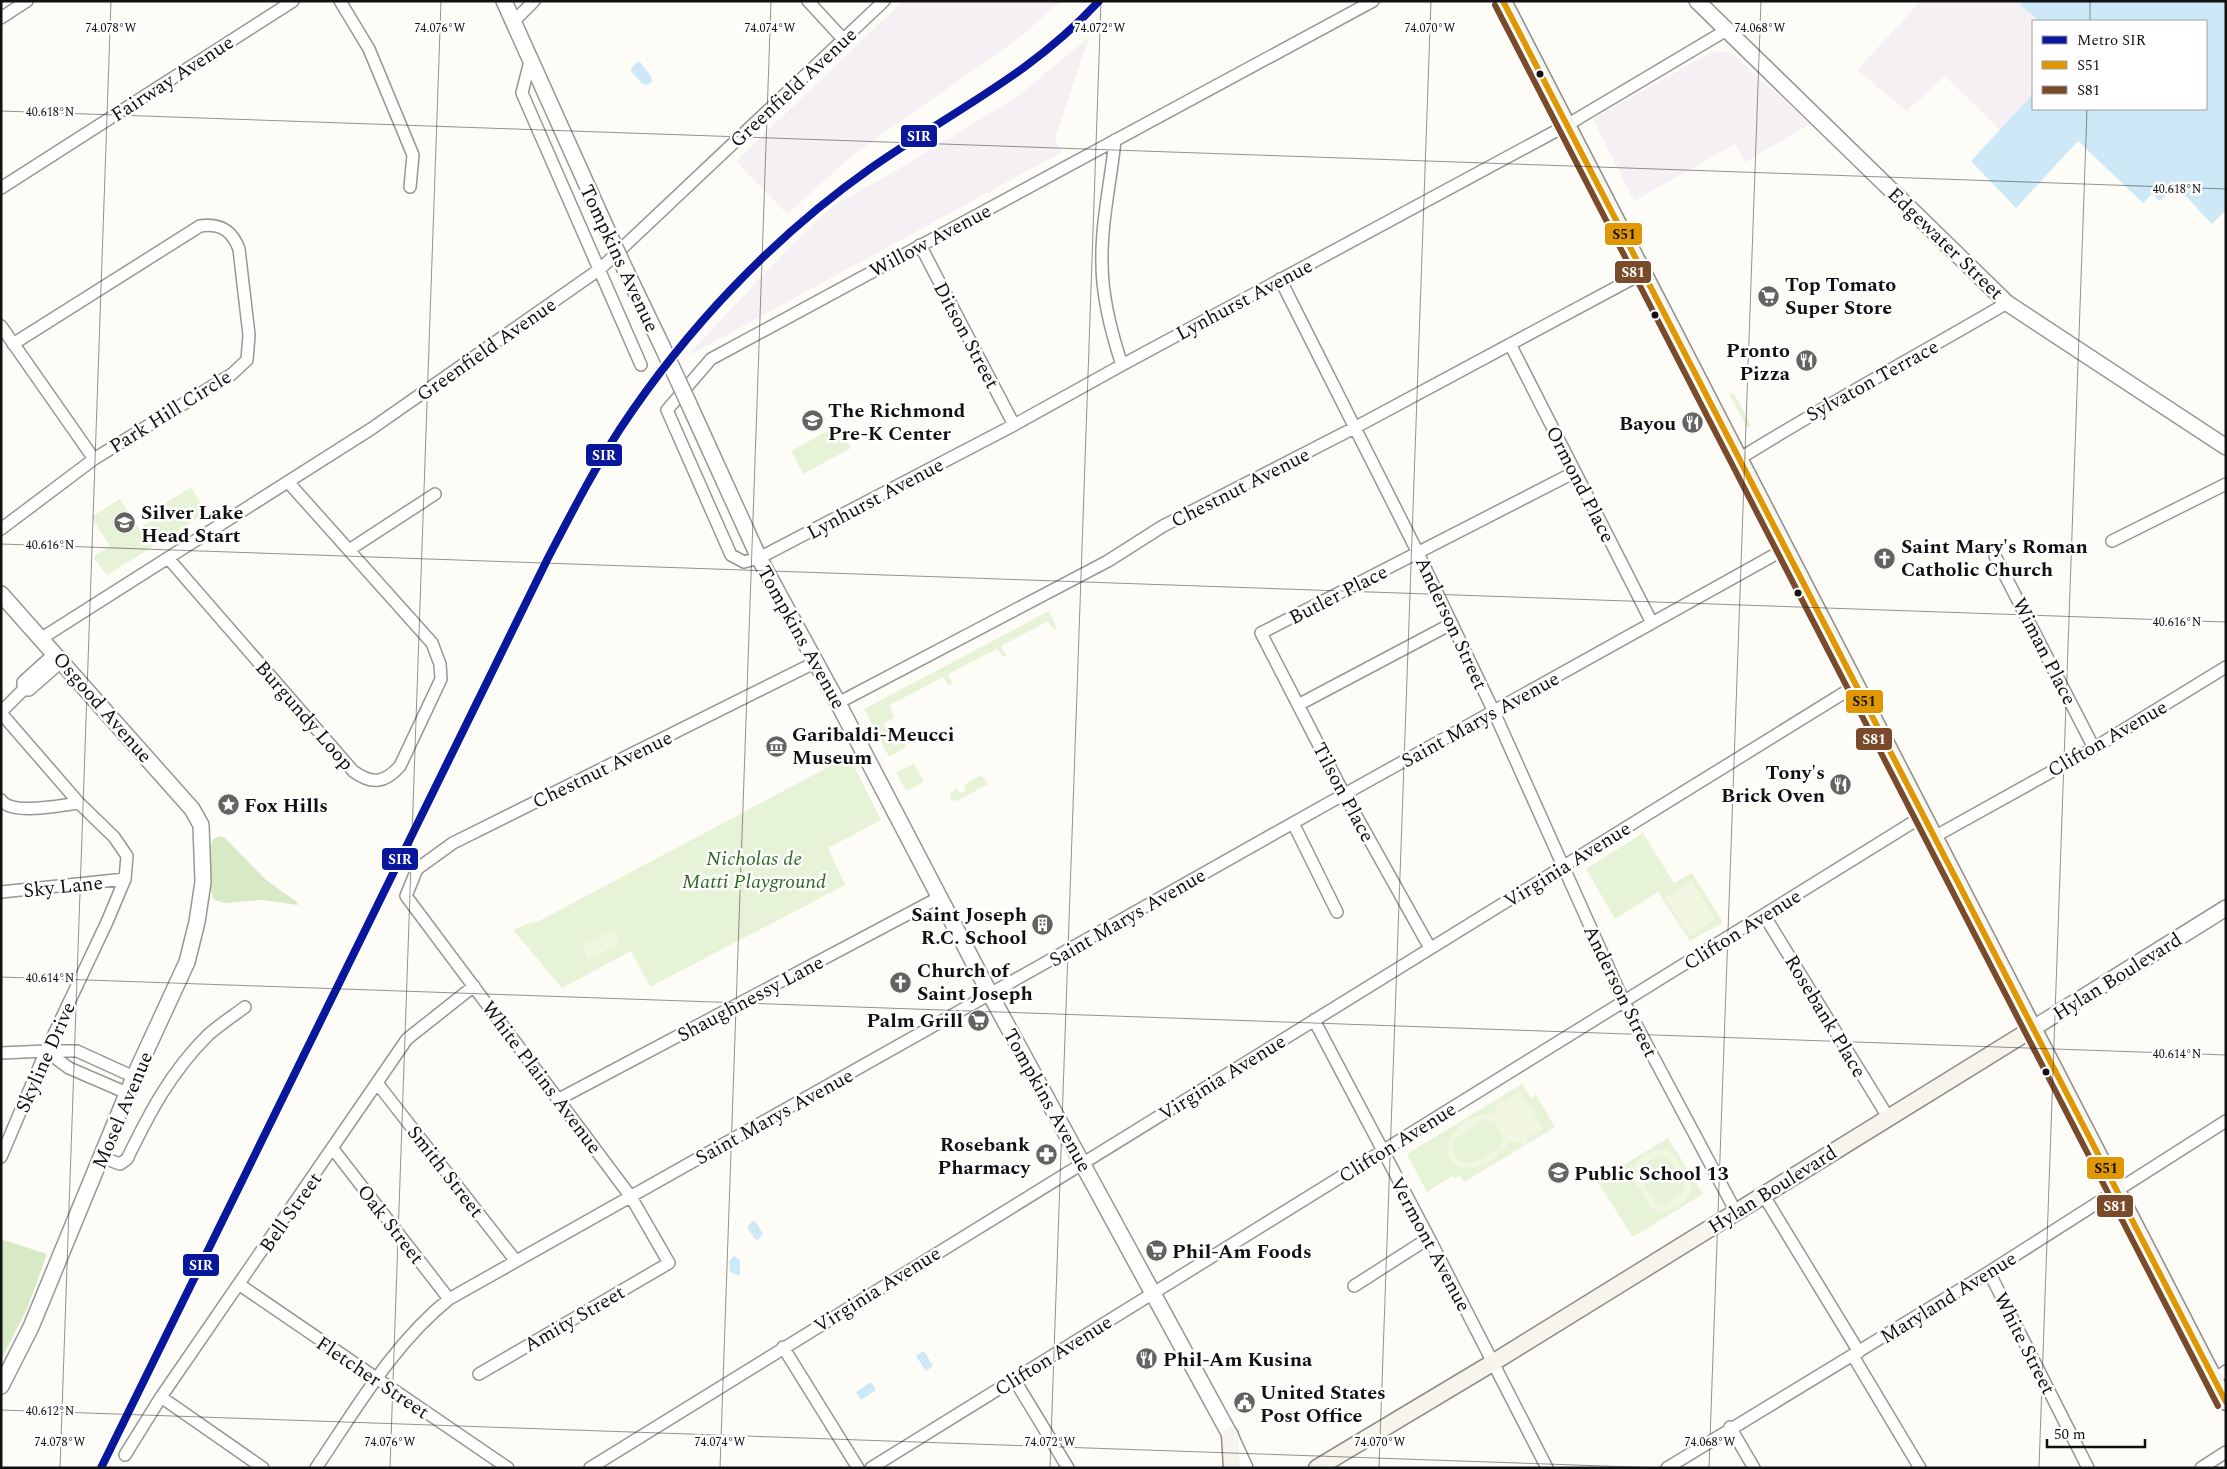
<svg xmlns="http://www.w3.org/2000/svg" width="2227" height="1469" viewBox="0 0 2227 1469" font-family="Spectral,serif">
	<style>
		.industrial { fill: #f5f0f3 }
		.green { fill: #e7f3d7 }
		.forest { fill: #d8eac5 }
		.pitch { fill: #f0f6e1; fill-rule: evenodd }
		.water { fill: #cde8f7 }
		.pier { fill: #fdfcf7 }
		.lines { fill: none; stroke-linecap: round; stroke-linejoin: round }
		.minor-casing { stroke: #979795; stroke-width: 14 }
		.tertiary-casing { stroke: #979795; stroke-width: 18 }
		.secondary-casing { stroke: #8e8d8b; stroke-width: 19 }
		.minor { stroke: #fffffe; stroke-width: 11 }
		.tertiary { stroke: #fffffe; stroke-width: 15 }
		.secondary { stroke: #f6f4eb; stroke-width: 16 }
		.tertiary-bridge-casing { stroke: #979795; stroke-width: 18; stroke-linecap: butt }
		.tertiary-bridge { stroke: #fffffe; stroke-width: 15 }
		.bus-1-casing { stroke: #fff; stroke-width: 10 }
		.bus-2-casing { stroke: #fff; stroke-width: 10 }
		.bus-1 { stroke: #e09702; stroke-width: 6 }
		.bus-2 { stroke: #7a4b2a; stroke-width: 6 }
		.metro-1-casing { stroke: #fff; stroke-width: 11 }
		.metro-1 { stroke: #08179c; stroke-width: 8 }
		.ticks { fill: none; stroke: #111; stroke-width: 1; stroke-opacity: 0.45 }
		.bus-dot { fill: #111; stroke: #fff; stroke-width: 2 }
		.labels { text-anchor: middle; stroke-width: 5; stroke-linejoin: round; paint-order: stroke }
		.street-label { font-size: 20px; fill: #111; stroke: #fff }
		.poi-label { font-size: 20px; font-weight: bold; fill: #111; stroke: #fff; text-anchor: start }
		.park-label { font-size: 20px; font-style: italic; fill: #2f6b1f; stroke: #fff }
		.ticks-label { font-size: 12px; text-anchor: middle; fill: #111; stroke: #fff; stroke-width: 5; stroke-linejoin: round; paint-order: stroke }
		.line-badge { stroke: #fff; stroke-width: 2 }
		.badge-label { font-size: 14px; text-anchor: middle; font-weight: bold; fill: #fff }
		.pale-badge-label { font-size: 14px; text-anchor: middle; font-weight: bold; fill: #111 }
	</style>
	<rect width="100%" height="100%" fill="#fdfcf7"/>
	<path class="industrial" d="M903 1H1061L1019 38 854 154 787 214 736 161Z
		M1921 1H2022L2020 5 2040 21H2033V94L2000 130 1945 76 1907 111 1857 70Z
		M1089 37 1055 139 1062 152 686 357 787 250 834 205 892 173 1018 96Z
		M1713 51 1732 53 1810 124 1745 162 1735 144 1634 201 1593 119Z"/>
	<path class="green" d="M1729 393 1734 394 1751 425 1747 428Z
		M838 425 851 448 803 474 791 451Z
		M191 487 207 513 107 575 93 557 110 546 91 517 120 499 139 528 163 514 159 507Z
		M1049 611 1057 629 1054 630 1048 621 1001 646 1006 655 1003 657 997 649 948 674 952 683 949 686 943 677 890 705 894 718 883 724 895 746 904 741 906 745 904 748 889 757 864 709Z
		M849 756 881 820 828 848 845 885 650 987 631 951 562 988 513 930 529 923 539 921Z
		M914 764 924 782 906 791 896 772Z
		M980 776 984 777 988 784 957 801 951 800 950 794 957 788 960 793 966 791 964 785Z
		M1643 833 1674 883 1692 873 1723 922 1690 941 1658 892 1615 919 1586 869Z
		M1522 1084 1531 1098 1536 1095 1555 1127 1464 1182 1460 1176 1454 1179 1452 1176 1427 1192 1407 1154Z
		M1668 1138 1703 1194 1633 1237 1597 1181Z"/>
	<path class="forest" d="M220 836 225 838 266 880 297 902 298 905 261 900 225 903 214 900 211 891V845L213 839Z
		M1 1239 47 1254 27 1309 1 1360Z"/>
	<path class="pitch" d="M1691 881 1715 919 1690 936 1665 898Z
		M614 930 616 936 585 952 582 946Z
		M617 937 620 943 588 959 585 953Z
		M1520 1091 1529 1107 1534 1108 1533 1113 1543 1129 1527 1138 1526 1144 1509 1141C1500 1164 1453 1185 1447 1149 1448 1129 1474 1112 1493 1114L1499 1099 1504 1101ZM1483 1120 1494 1121 1504 1138 1502 1143C1492 1157 1460 1175 1453 1150L1455 1139Z
		M1665 1149C1674 1152 1678 1161 1682 1168 1686 1174 1692 1181 1691 1189 1690 1201 1666 1215 1655 1210 1648 1207 1645 1198 1641 1192 1638 1187 1633 1181 1632 1175 1630 1161 1653 1148 1665 1149ZM1659 1155 1669 1159 1685 1185 1682 1194 1663 1205 1654 1202 1638 1174 1641 1166Z"/>
	<path class="water" d="M2022 1H2226V210L2212 224 2176 186 2160 201 2152 194 2143 203 2078 141 2016 208 1971 161 2033 94V109H2206V21H2040L2020 5Z
		M637 62H640L651 76 652 82 647 85 642 84 630 70Z
		M753 1221 756 1222 763 1234 758 1240 755 1239 747 1227Z
		M734 1256 740 1260V1274L738 1276 730 1272 729 1261Z
		M924 1351 933 1366 926 1371 916 1356Z
		M871 1382 876 1390 861 1400 856 1392Z"/>
	<path class="pier" d="M2226 213V291L2221 286Z"/>
	<g class="lines">
		<defs>
			<path id="minor" d="M340 1 369 49 413 155 410 187
				M808 1 844 40
				M1373 1 711 359 667 410 731 555 744 562 759 558 1014 425 1122 365 1567 125 1725 31
				M1 18 27 1
				M513 22 534 1
				M530 61 522 93 641 365
				M1115 140C1111 181 1101 222 1102 263 1102 298 1111 332 1122 365
				M1 188 293 1
				M920 245 1014 425
				M1280 279 1418 553 1494 712 1624 1002 1736 1212
				M1 326 94 459
				M1510 344 1652 623
				M1739 459C1827 404 1918 355 2007 303
				M1 529 94 459 232 374 247 360 249 335 239 249C232 230 220 223 200 226L13 344
				M2112 541 2226 484
				M349 550 435 494
				M1995 556 2094 748
				M168 558 353 771C372 785 385 783 400 766L441 679 440 664 432 643 288 482
				M42 638 371 429 600 269 884 1
				M23 690V682L55 653
				M838 703 1108 561 1163 526 1356 427 1643 273
				M1298 705 1451 624
				M1 712 23 690H29L62 661
				M1 713 79 803 114 837 127 856 125 879 107 922 46 1051 1 1157
				M1 800C12 816 61 805 79 803
				M1293 823 1337 912
				M1934 837 2094 748 2226 667
				M1 892 125 879
				M1764 915 1888 1117
				M1430 948 1344 794 1261 633 1575 472
				M1314 1020 1429 1238 1547 1468
				M1 1053 46 1051
				M377 1083 515 1260
				M127 1093 69 1068 46 1051H77L134 1077
				M559 1099 940 897
				M333 1149 449 1299
				M101 1157 120 1164 127 1159C150 1112 170 1073 208 1035 219 1025 233 1016 245 1007
				M1764 1196 1859 1352
				M1989 1272 2088 1468
				M240 1285 508 1468
				M1354 1286 1429 1238
				M783 1347 858 1468
				M1853 1356 1920 1468
				M479 1374 669 1263 631 1197 406 896 417 869 453 843 816 662
				M1014 1379 1068 1468
				M2214 1379 2226 1371
				M161 1397 263 1468
				M1730 1427 1754 1468
				M125 1455 161 1397 407 1039 474 986
				M316 1468C356 1409 393 1344 449 1299L1325 805 1785 549
				M590 1468 1855 686
				M871 1468 1923 816
				M1667 1468 1989 1272 2226 1121
				M2201 1468 2226 1452"/>
			<path id="tertiary" d="M504 1 612 241
				M1697 1 2007 303 2226 447
				M625 269 662 346
				M688 402 759 558 838 703 990 994 1230 1435 1245 1468
				M1 594 192 809 201 825 203 882 197 922 187 962 134 1077 31 1327 1 1386
				M2032 1029 2226 908"/>
			<path id="secondary" d="M1503 1 2226 1402
				M1230 1435 1232 1468
				M1317 1468 1494 1362 2032 1029"/>
		</defs>
		<use href="#minor" class="minor-casing"/>
		<use href="#tertiary" class="tertiary-casing"/>
		<use href="#secondary" class="secondary-casing"/>
		<use href="#minor" class="minor"/>
		<use href="#tertiary" class="tertiary"/>
		<use href="#secondary" class="secondary"/>
		<defs>
			<path id="tertiary-bridge" d="M612 241 625 269
				M662 346 688 402"/>
		</defs>
		<use href="#tertiary-bridge" class="tertiary-bridge-casing"/>
		<use href="#tertiary-bridge" class="tertiary-bridge"/>
		<defs>
			<path id="bus-1" d="M1503 1 2226 1402"/>
			<path id="bus-2" d="M1495 5 2218 1406"/>
		</defs>
		<use href="#bus-1" class="bus-1-casing"/>
		<use href="#bus-2" class="bus-2-casing"/>
		<use href="#bus-1" class="bus-1"/>
		<use href="#bus-2" class="bus-2"/>
		<defs>
			<path id="metro-1" d="M101 1468 548 558C571 514 593 471 620 429 686 329 773 237 871 168 952 111 1030 76 1099 1"/>
		</defs>
		<use href="#metro-1" class="metro-1-casing"/>
		<use href="#metro-1" class="metro-1"/>
	</g>
	<path class="ticks" d="M2090 21V1M1 111 2226 189M1 544 2226 622M1 977 2226 1055M1 1410 1661 1468M60 1468 111 1M390 1468 441 1M720 1468 771 1M1050 1468 1101 1M1379 1468 1431 1M1709 1468 1761 1M2039 1468 2087 109"/>
	<defs>
		<symbol id="supermarket-disc" viewBox="-11 -11 22 22"><circle r="9.5" fill="#646362" stroke="#fff"/><path d="M-6-5.5h2.5l.6 2H6L4.5 2H-2.5L-4.4-4H-6ZM-1.5 3.2a1.3 1.3 0 1 0 .1 0ZM3 3.2a1.3 1.3 0 1 0 .1 0Z" fill="#fff"/></symbol>
		<symbol id="restaurant-disc" viewBox="-11 -11 22 22"><circle r="9.5" fill="#646362" stroke="#fff"/><path d="M-5-6h1v4h1v-4h1v4h1v-4h1v5L-1.5 .5V6h-2V.5L-5-1ZM5-6V6H3V1.5H1.5Q1.5-4 5-6Z" fill="#fff"/></symbol>
		<symbol id="school-disc" viewBox="-11 -11 22 22"><circle r="9.5" fill="#646362" stroke="#fff"/><path d="M0-5L7-2L0 1L-7-2ZM-4 1L0 2.5L4 1V4Q0 6-4 4Z" fill="#fff"/></symbol>
		<symbol id="church-disc" viewBox="-11 -11 22 22"><circle r="9.5" fill="#646362" stroke="#fff"/><path d="M-1.2-6h2.4v3.5h3.3v2.4h-3.3V6h-2.4V-.1h-3.3v-2.4h3.3Z" fill="#fff"/></symbol>
		<symbol id="museum-disc" viewBox="-11 -11 22 22"><circle r="9.5" fill="#646362" stroke="#fff"/><path d="M0-6L6-3V-2H-6V-3ZM-5-1h2V3h-2ZM-1-1h2V3h-2ZM3-1h2V3H3ZM-6 4H6V6H-6Z" fill="#fff"/></symbol>
		<symbol id="sight-disc" viewBox="-11 -11 22 22"><circle r="9.5" fill="#646362" stroke="#fff"/><path d="M0-6L1.8-2.2L6-1.7L2.9 1.2L3.7 5.4L0 3.3L-3.7 5.4L-2.9 1.2L-6-1.7L-1.8-2.2Z" fill="#fff"/></symbol>
		<symbol id="building-disc" viewBox="-11 -11 22 22"><circle r="9.5" fill="#646362" stroke="#fff"/><path d="M-4-6H4V6H1V3H-1V6H-4ZM-2.5-4.3h1.7v1.8h-1.7ZM.8-4.3h1.7v1.8H.8ZM-2.5-1h1.7V.8h-1.7ZM.8-1h1.7V.8H.8Z" fill="#fff"/></symbol>
		<symbol id="pharmacy-disc" viewBox="-11 -11 22 22"><circle r="9.5" fill="#646362" stroke="#fff"/><path d="M-2-6h4v4h4v4h-4v4h-4v-4h-4v-4h4Z" fill="#fff"/></symbol>
		<symbol id="civic-disc" viewBox="-11 -11 22 22"><circle r="9.5" fill="#646362" stroke="#fff"/><path d="M-.6-6.5H3V-4.5H.6V-3L4-1V1h2V6H-6V1h2V-1L-.6-3ZM-1.2 2.5V6h2.4V2.5Z" fill="#fff"/></symbol>
	</defs>
	<g fill-rule="evenodd">
		<use href="#supermarket-disc" x="1756" y="284" width="25" height="25"/>
		<use href="#restaurant-disc" x="1794" y="348" width="25" height="25"/>
		<use href="#school-disc" x="800" y="408" width="25" height="25"/>
		<use href="#restaurant-disc" x="1680" y="410" width="25" height="25"/>
		<use href="#school-disc" x="112" y="510" width="25" height="25"/>
		<use href="#church-disc" x="1872" y="546" width="25" height="25"/>
		<use href="#museum-disc" x="764" y="734" width="25" height="25"/>
		<use href="#restaurant-disc" x="1828" y="772" width="25" height="25"/>
		<use href="#sight-disc" x="216" y="792" width="25" height="25"/>
		<use href="#building-disc" x="1030" y="912" width="25" height="25"/>
		<use href="#church-disc" x="888" y="970" width="25" height="25"/>
		<use href="#supermarket-disc" x="966" y="1008" width="25" height="25"/>
		<use href="#pharmacy-disc" x="1034" y="1142" width="25" height="25"/>
		<use href="#school-disc" x="1546" y="1160" width="25" height="25"/>
		<use href="#supermarket-disc" x="1144" y="1238" width="25" height="25"/>
		<use href="#restaurant-disc" x="1134" y="1346" width="25" height="25"/>
		<use href="#civic-disc" x="1232" y="1390" width="25" height="25"/>
	</g>
	<g class="bus-dot">
		<circle cx="1540" cy="74" r="4.5"/>
		<circle cx="1655" cy="315" r="4.5"/>
		<circle cx="1798" cy="593" r="4.5"/>
		<circle cx="2046" cy="1072" r="4.5"/>
	</g>
	<g class="labels">
		<g class="street-label">
			<text transform="translate(172 78) rotate(-33)" y="7">Fairway Avenue</text>
			<text transform="translate(793 87) rotate(-43)" y="7">Greenfield Avenue</text>
			<text transform="translate(930 240) rotate(-28)" y="7">Willow Avenue</text>
			<text transform="translate(1946 243) rotate(44)" y="7">Edgewater Street</text>
			<text transform="translate(620 258) rotate(65)" y="7">Tompkins Avenue</text>
			<text transform="translate(1244 299) rotate(-28)" y="7">Lynhurst Avenue</text>
			<text transform="translate(967 335) rotate(62)" y="7">Ditson Street</text>
			<text transform="translate(486 349) rotate(-35)" y="7">Greenfield Avenue</text>
			<text transform="translate(1872 380) rotate(-29)" y="7">Sylvaton Terrace</text>
			<text transform="translate(170 411) rotate(-32)" y="7">Park Hill Circle</text>
			<text transform="translate(1581 484) rotate(63)" y="7">Ormond Place</text>
			<text transform="translate(1240 487) rotate(-27)" y="7">Chestnut Avenue</text>
			<text transform="translate(875 498) rotate(-28)" y="7">Lynhurst Avenue</text>
			<text transform="translate(1338 594) rotate(-27)" y="7">Butler Place</text>
			<text transform="translate(1452 623) rotate(65)" y="7">Anderson Street</text>
			<text transform="translate(802 637) rotate(61)" y="7">Tompkins Avenue</text>
			<text transform="translate(2045 651) rotate(63)" y="7">Wiman Place</text>
			<text transform="translate(103 707) rotate(49)" y="7">Osgood Avenue</text>
			<text transform="translate(305 715) rotate(49)" y="7">Burgundy Loop</text>
			<text transform="translate(1480 719) rotate(-29)" y="7">Saint Marys Avenue</text>
			<text transform="translate(2107 738) rotate(-30)" y="7">Clifton Avenue</text>
			<text transform="translate(602 769) rotate(-26)" y="7">Chestnut Avenue</text>
			<text transform="translate(1344 792) rotate(62)" y="7">Tilson Place</text>
			<text transform="translate(1567 864) rotate(-32)" y="7">Virginia Avenue</text>
			<text transform="translate(63 886) rotate(-6)" y="7">Sky Lane</text>
			<text transform="translate(1127 917) rotate(-30)" y="7">Saint Marys Avenue</text>
			<text transform="translate(1742 929) rotate(-32)" y="7">Clifton Avenue</text>
			<text transform="translate(2117 976) rotate(-32)" y="7">Hylan Boulevard</text>
			<text transform="translate(1621 991) rotate(64)" y="7">Anderson Street</text>
			<text transform="translate(750 998) rotate(-28)" y="7">Shaughnessy Lane</text>
			<text transform="translate(1826 1016) rotate(59)" y="7">Rosebank Place</text>
			<text transform="translate(45 1057) rotate(-66)" y="7">Skyline Drive</text>
			<text transform="translate(542 1077) rotate(53)" y="7">White Plains Avenue</text>
			<text transform="translate(1222 1077) rotate(-32)" y="7">Virginia Avenue</text>
			<text transform="translate(1048 1100) rotate(61)" y="7">Tompkins Avenue</text>
			<text transform="translate(122 1110) rotate(-67)" y="7">Mosel Avenue</text>
			<text transform="translate(774 1116) rotate(-29)" y="7">Saint Marys Avenue</text>
			<text transform="translate(1397 1142) rotate(-32)" y="7">Clifton Avenue</text>
			<text transform="translate(446 1171) rotate(52)" y="7">Smith Street</text>
			<text transform="translate(1772 1189) rotate(-32)" y="7">Hylan Boulevard</text>
			<text transform="translate(290 1212) rotate(-55)" y="7">Bell Street</text>
			<text transform="translate(391 1224) rotate(52)" y="7">Oak Street</text>
			<text transform="translate(1431 1244) rotate(62)" y="7">Vermont Avenue</text>
			<text transform="translate(877 1289) rotate(-32)" y="7">Virginia Avenue</text>
			<text transform="translate(1948 1297) rotate(-32)" y="7">Maryland Avenue</text>
			<text transform="translate(574 1318) rotate(-30)" y="7">Amity Street</text>
			<text transform="translate(2025 1343) rotate(63)" y="7">White Street</text>
			<text transform="translate(1053 1355) rotate(-32)" y="7">Clifton Avenue</text>
			<text transform="translate(373 1377) rotate(34)" y="7">Fletcher Street</text>
		</g>
		<g class="poi-label">
			<text x="1785" y="291">Top Tomato<tspan x="1785" dy="23">Super Store</tspan></text>
			<text x="1790" y="357" text-anchor="end">Pronto<tspan x="1790" dy="23">Pizza</tspan></text>
			<text x="828" y="417">The Richmond<tspan x="828" dy="23">Pre-K Center</tspan></text>
			<text x="1676" y="430" text-anchor="end">Bayou</text>
			<text x="141" y="519">Silver Lake<tspan x="141" dy="23">Head Start</tspan></text>
			<text x="1901" y="553">Saint Mary's Roman<tspan x="1901" dy="23">Catholic Church</tspan></text>
			<text x="792" y="741">Garibaldi-Meucci<tspan x="792" dy="23">Museum</tspan></text>
			<text x="1825" y="779" text-anchor="end">Tony's<tspan x="1825" dy="23">Brick Oven</tspan></text>
			<text x="244" y="812">Fox Hills</text>
			<text x="1027" y="921" text-anchor="end">Saint Joseph<tspan x="1027" dy="23">R.C. School</tspan></text>
			<text x="917" y="977">Church of<tspan x="917" dy="23">Saint Joseph</tspan></text>
			<text x="963" y="1027" text-anchor="end">Palm Grill</text>
			<text x="1030" y="1151" text-anchor="end">Rosebank<tspan x="1030" dy="23">Pharmacy</tspan></text>
			<text x="1574" y="1180">Public School 13</text>
			<text x="1172" y="1258">Phil-Am Foods</text>
			<text x="1163" y="1366">Phil-Am Kusina</text>
			<text x="1260" y="1399">United States<tspan x="1260" dy="23">Post Office</tspan></text>
		</g>
		<g class="park-label">
			<text x="754" y="865">Nicholas de<tspan x="754" dy="23">Matti Playground</tspan></text>
		</g>
	</g>
	<g class="ticks-label">
		<text x="111" y="32">74.078°W</text>
		<text x="440" y="32">74.076°W</text>
		<text x="770" y="32">74.074°W</text>
		<text x="1100" y="32">74.072°W</text>
		<text x="1430" y="32">74.070°W</text>
		<text x="1760" y="32">74.068°W</text>
		<text x="50" y="116">40.618°N</text>
		<text x="2177" y="193">40.618°N</text>
		<text x="50" y="549">40.616°N</text>
		<text x="2177" y="626">40.616°N</text>
		<text x="50" y="982">40.614°N</text>
		<text x="2177" y="1058">40.614°N</text>
		<text x="50" y="1415">40.612°N</text>
		<text x="60" y="1446">74.078°W</text>
		<text x="390" y="1446">74.076°W</text>
		<text x="720" y="1446">74.074°W</text>
		<text x="1050" y="1446">74.072°W</text>
		<text x="1380" y="1446">74.070°W</text>
		<text x="1710" y="1446">74.068°W</text>
	</g>
	<g class="line-badge">
		<rect x="900" y="124" width="38" height="24" rx="5" fill="#08179c"/>
		<rect x="1604" y="222" width="39" height="24" rx="5" fill="#e09702"/>
		<rect x="1614" y="260" width="38" height="24" rx="5" fill="#7a4b2a"/>
		<rect x="585" y="443" width="38" height="24" rx="5" fill="#08179c"/>
		<rect x="1845" y="689" width="39" height="25" rx="5" fill="#e09702"/>
		<rect x="1855" y="727" width="38" height="24" rx="5" fill="#7a4b2a"/>
		<rect x="381" y="847" width="38" height="24" rx="5" fill="#08179c"/>
		<rect x="2086" y="1156" width="39" height="24" rx="5" fill="#e09702"/>
		<rect x="2096" y="1194" width="38" height="24" rx="5" fill="#7a4b2a"/>
		<rect x="182" y="1253" width="38" height="24" rx="5" fill="#08179c"/>
	</g>
	<g class="badge-label">
		<text x="919" y="141">SIR</text>
		<text x="1633" y="277">S81</text>
		<text x="604" y="460">SIR</text>
		<text x="1874" y="744">S81</text>
		<text x="400" y="864">SIR</text>
		<text x="2115" y="1211">S81</text>
		<text x="201" y="1270">SIR</text>
	</g>
	<g class="pale-badge-label">
		<text x="1624" y="239">S51</text>
		<text x="1864" y="706">S51</text>
		<text x="2106" y="1173">S51</text>
	</g>
	<rect width="2227" height="1469" fill="none" stroke="#111111" stroke-width="5"/>
	<rect x="2032" y="20" width="175" height="90" fill="#ffffff" stroke="#a0a0a0"/>
	<rect x="2042" y="36" width="25" height="8" fill="#08179c" stroke="#a0a0a0"/>
	<text x="2077" y="45" font-size="15" fill="#111111">Metro SIR</text>
	<rect x="2042" y="61" width="25" height="8" fill="#e09702" stroke="#a0a0a0"/>
	<text x="2077" y="70" font-size="15" fill="#111111">S51</text>
	<rect x="2042" y="86" width="25" height="8" fill="#7a4b2a" stroke="#a0a0a0"/>
	<text x="2077" y="95" font-size="15" fill="#111111">S81</text>
	<path d="M2047 1439v8h98v-8" fill="none" stroke="#111111" stroke-width="2.5"/>
	<text x="2054" y="1439" font-size="15" fill="#111111" stroke="#ffffff" stroke-width="4" paint-order="stroke">50 m</text>
</svg>
